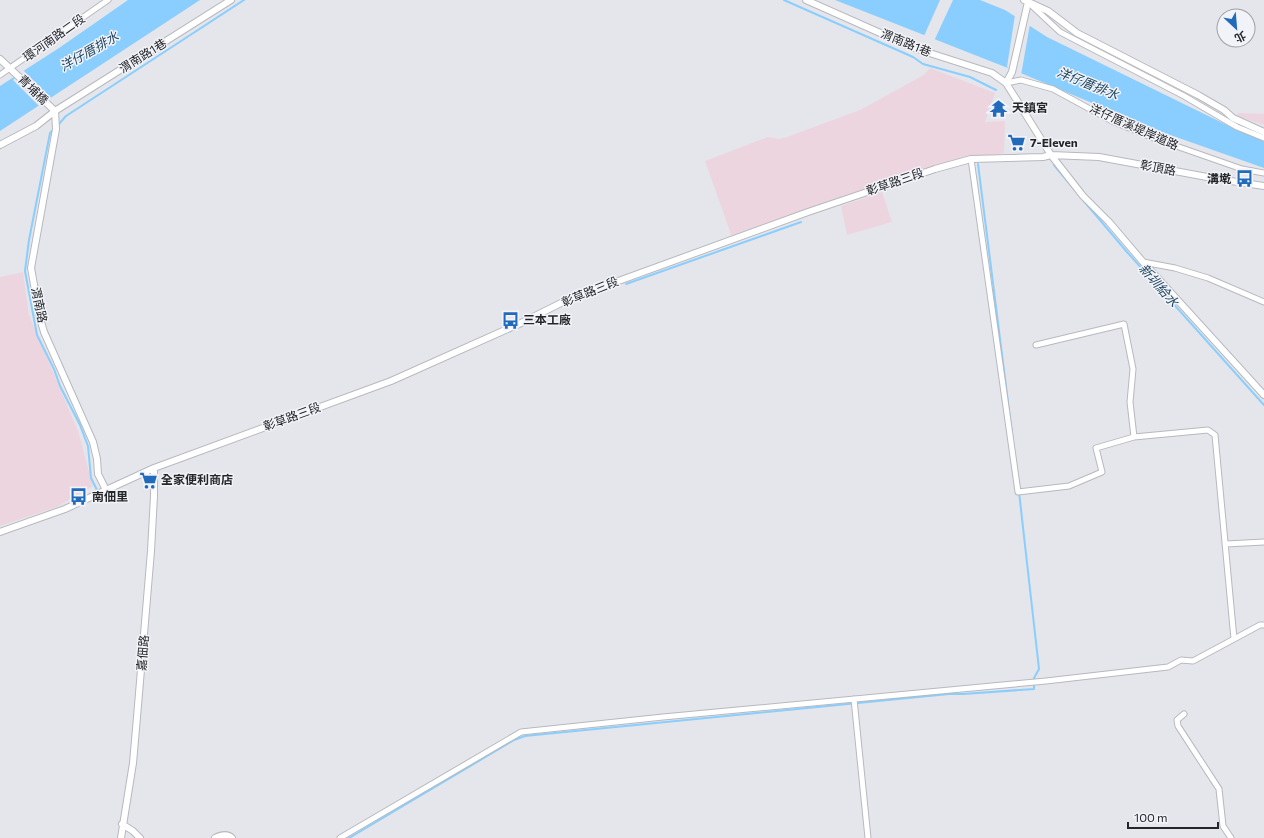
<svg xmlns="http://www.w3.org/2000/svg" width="1264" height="838" viewBox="0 0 1264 838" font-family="Commissioner,'Noto Sans TC',sans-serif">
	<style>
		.industrial { fill: #edd5df }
		.water { fill: #89cefe }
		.pier { fill: #e4e6eb }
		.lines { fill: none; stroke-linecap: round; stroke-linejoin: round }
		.stream { stroke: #89cefe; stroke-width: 2 }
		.minor-casing { stroke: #b7b9be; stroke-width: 7 }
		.tertiary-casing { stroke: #b7b9be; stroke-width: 8 }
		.minor { stroke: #fff; stroke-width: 5 }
		.tertiary { stroke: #fff; stroke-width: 6 }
		.labels { text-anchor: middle; stroke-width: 3; stroke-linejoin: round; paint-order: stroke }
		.street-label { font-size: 12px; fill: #252628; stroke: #f1f3f9 }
		.poi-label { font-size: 12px; font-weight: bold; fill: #252628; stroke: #f1f3f9; text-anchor: start }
		.water-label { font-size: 13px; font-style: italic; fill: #20465f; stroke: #f1f3f9 }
	</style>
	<rect width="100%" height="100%" fill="#e4e6eb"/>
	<path class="industrial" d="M930 68 995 93 985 122 1005 121 1004 153 971 159 733 240 705 161 768 137 779 139 787 137 860 110 924 75Z
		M1238 113 1264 114V125L1237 116Z
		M882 192 892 222 847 235 841 206Z
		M23 272 29 315 78 431 93 486 57 507 0 526V277Z"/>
	<path class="water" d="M128 0H200L0 131V86L59 48Z
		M835 0H980L1005 10 1047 37 1237 130 1264 140V168L1159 131 1023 74Z"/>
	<path class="pier" d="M940 0H953L934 41 924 36Z
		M1015 15 1030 24 1021 75 1007 67Z
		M23 70 51 98 40 107 13 80Z"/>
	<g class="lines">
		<path class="stream" d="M784 0 913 57 923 64 970 77 996 90
			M58 125 66 116 244 0
			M55 128 50 133 29 240 25 271 37 335 54 369 60 386 80 425 88 446 91 478 97 490
			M978 164 1013 442
			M1054 165 1075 190
			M1083 200 1127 252 1264 405
			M626 284 801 222
			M349 838 514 740 525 736 949 694H963L1034 689V678L1039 669 1019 492"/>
		<defs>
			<path id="minor" d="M1030 4 1060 32 1184 96 1237 127 1264 138
				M0 75 108 0
				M1006 83 1021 80 1053 89 1112 121 1156 139 1242 169 1264 173
				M1143 262 1175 268 1208 278 1264 302
				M1036 345 1124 324 1133 369 1130 402 1134 437
				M1226 544 1264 542
				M1234 639 1260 625H1264
				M854 699 868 838
				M1184 714 1177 720 1178 726 1219 789 1223 826 1231 838
				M340 838 521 732 663 717 1046 681 1168 667 1181 660 1193 661 1234 639 1215 435 1208 430 1134 437 1096 448 1102 472 1069 486 1018 492 971 159"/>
			<path id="tertiary" d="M806 0 914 48 992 73 1006 83 1051 155 1083 196 1109 222 1143 262 1264 395
				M1024 0 1048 11 1077 33 1198 95 1224 110 1233 118 1264 132
				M0 59 55 111
				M1006 83 1012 72 1028 2
				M55 111 56 129 31 268 40 318 44 332 93 442 97 459 98 474 106 490
				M0 145 36 126 55 111 231 0
				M0 532 65 509 154 468 391 381 521 323 569 299 808 212 935 169 971 159 1043 157 1051 155 1099 157 1218 179 1264 186
				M122 824 133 831 140 838
				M121 838 133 763 137 717 151 551 154 496V468
				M215 838C221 835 227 833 232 838"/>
		</defs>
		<use href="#minor" class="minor-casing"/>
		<use href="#tertiary" class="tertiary-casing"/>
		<use href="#minor" class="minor"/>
		<use href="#tertiary" class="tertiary"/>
	</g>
	<defs>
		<symbol id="temple-bare" viewBox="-9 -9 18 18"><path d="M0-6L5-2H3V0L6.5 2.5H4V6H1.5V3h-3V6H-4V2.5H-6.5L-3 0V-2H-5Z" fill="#226aba" stroke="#f1f3f9" stroke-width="2.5" paint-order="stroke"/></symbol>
		<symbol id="supermarket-bare" viewBox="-9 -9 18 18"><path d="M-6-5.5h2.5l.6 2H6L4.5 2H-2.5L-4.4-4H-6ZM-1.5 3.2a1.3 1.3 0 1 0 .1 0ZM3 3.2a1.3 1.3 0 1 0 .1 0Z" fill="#226aba" stroke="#f1f3f9" stroke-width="2.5" paint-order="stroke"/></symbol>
		<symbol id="bus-bare" viewBox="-9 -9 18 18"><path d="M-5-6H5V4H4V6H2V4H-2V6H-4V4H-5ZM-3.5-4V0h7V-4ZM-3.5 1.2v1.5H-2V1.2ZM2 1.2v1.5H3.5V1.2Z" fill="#226aba" stroke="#f1f3f9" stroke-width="2.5" paint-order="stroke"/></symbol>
	</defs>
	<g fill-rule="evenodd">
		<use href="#temple-bare" x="986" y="96" width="25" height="25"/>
		<use href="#supermarket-bare" x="1004" y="130" width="25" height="25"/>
		<use href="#bus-bare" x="1232" y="166" width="25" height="25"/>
		<use href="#bus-bare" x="498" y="308" width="25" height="25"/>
		<use href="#supermarket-bare" x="136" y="468" width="25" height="25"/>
		<use href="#bus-bare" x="66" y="484" width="25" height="25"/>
	</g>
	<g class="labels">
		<g class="street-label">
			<text transform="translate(54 38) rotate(-35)" y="4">環河南路二段</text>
			<text transform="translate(906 43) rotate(22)" y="4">渭南路1巷</text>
			<text transform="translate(143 56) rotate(-32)" y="4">渭南路1巷</text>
			<text transform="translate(33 90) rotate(44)" y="4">青埔橋</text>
			<text transform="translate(1134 127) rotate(24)" y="4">洋仔厝溪堤岸道路</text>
			<text transform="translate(1158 168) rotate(11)" y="4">彰頂路</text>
			<text transform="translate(895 182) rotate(-19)" y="4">彰草路三段</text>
			<text transform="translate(590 292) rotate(-22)" y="4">彰草路三段</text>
			<text transform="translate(39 305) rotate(78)" y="4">渭南路</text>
			<text transform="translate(292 417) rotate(-20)" y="4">彰草路三段</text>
			<text transform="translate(143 653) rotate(-85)" y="4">嘉佃路</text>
		</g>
		<g class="poi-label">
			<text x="1012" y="112">天鎮宮</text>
			<text x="1030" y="147">7-Eleven</text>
			<text x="1231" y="183" text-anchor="end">溝墘</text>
			<text x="523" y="324">三本工廠</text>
			<text x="161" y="484">全家便利商店</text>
			<text x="92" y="501">南佃里</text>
		</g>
		<g class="water-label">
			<text transform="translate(89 51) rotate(-30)" y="5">洋仔厝排水</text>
			<text transform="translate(1088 83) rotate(22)" y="5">洋仔厝排水</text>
			<text transform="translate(1159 285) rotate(49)" y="5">新圳給水</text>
		</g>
	</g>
	<g transform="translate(1236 28) rotate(154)"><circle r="19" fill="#f1f3f9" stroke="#9fa1a5"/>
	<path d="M0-3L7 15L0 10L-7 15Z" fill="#226aba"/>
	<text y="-6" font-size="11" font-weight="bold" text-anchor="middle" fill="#252628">北</text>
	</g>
	<path d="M1128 822v6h90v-6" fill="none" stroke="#252628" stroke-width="2"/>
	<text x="1134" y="822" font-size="12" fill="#252628" stroke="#f1f3f9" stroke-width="3" paint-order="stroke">100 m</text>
</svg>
